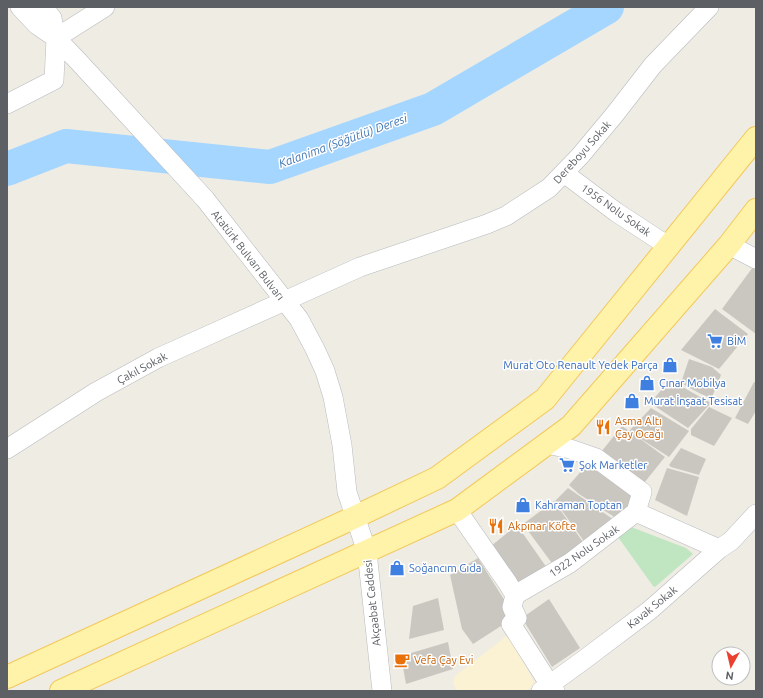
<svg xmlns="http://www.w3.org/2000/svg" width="763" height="698" viewBox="0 0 763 698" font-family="Ubuntu,sans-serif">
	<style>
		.green { fill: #c0e6c1 }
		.sand { fill: #faf2d3 }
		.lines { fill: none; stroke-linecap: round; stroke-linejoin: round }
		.river { stroke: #a4d6ff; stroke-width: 34 }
		.building { fill: #cac7c1 }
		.minor-casing { stroke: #b7babe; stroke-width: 20 }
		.major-casing { stroke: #f2c95a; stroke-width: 24 }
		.minor { stroke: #fff; stroke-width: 19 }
		.major { stroke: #fff2a9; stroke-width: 22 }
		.labels { text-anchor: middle; stroke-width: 3; stroke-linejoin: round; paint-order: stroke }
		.street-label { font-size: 11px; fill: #5c6065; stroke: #fff }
		.shop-label { font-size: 11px; fill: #366cbe; stroke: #fff; text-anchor: start }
		.food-label { font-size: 11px; fill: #c56008; stroke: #fff; text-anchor: start }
		.water-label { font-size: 12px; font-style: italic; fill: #4076b2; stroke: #fff }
	</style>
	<rect width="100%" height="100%" fill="#efece4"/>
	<path class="green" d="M631 527 686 548 693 554 655 587 653 586 618 537Z"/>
	<path class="sand" d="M508 635 536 685 526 691H457L453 683 455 676Z"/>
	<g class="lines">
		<path class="river" d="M7 169 66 146 270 167 433 109 607 7"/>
	</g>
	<path class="building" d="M753 267 756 268V334L722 309Z
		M715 309 748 334 719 369 681 350Z
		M689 359 712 367 721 375 712 397 710 398 699 393 681 383Z
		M670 380 711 403 688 428 650 403Z
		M754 382 756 383V411L748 424 735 418Z
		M709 407 732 418 714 446 691 435V429Z
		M651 408 689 431 669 457 635 435 665 457 640 488 597 457 622 426 629 431Z
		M681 448 706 459 699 475 671 467 669 465Z
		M591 460 637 493 619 520 579 494 569 485Z
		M667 468 699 477 687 516 655 500Z
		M568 488 617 522 586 544 555 501Z
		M554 501 585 545 554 566 523 524Z
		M517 525 547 568 519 586 491 546Z
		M478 558 515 617 473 644 462 629 450 575Z
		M438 598 444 630 409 639 413 606Z
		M549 599 580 648 552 667 522 618Z
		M448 642 453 669 406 684 401 656Z"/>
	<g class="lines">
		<defs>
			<path id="minor" d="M20 7 37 25 56 38 78 61 205 199 299 319 315 349 325 371 333 397 342 445 347 492 367 552 382 691
				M56 38 105 7
				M7 104 54 80 56 38 52 18 43 7
				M564 173 616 212 668 246
				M729 245 756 259
				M547 444 570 449 596 458 642 492 636 512 719 549
				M7 449 96 392 158 358 360 267 487 224 506 216 549 188 580 156 615 114 653 65 709 7
				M457 510 507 582 515 595 570 563 636 512
				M515 595 512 607 517 618 511 624 550 685 555 691
				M541 691 585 659 650 610 719 549 731 541 756 514"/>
			<path id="major" d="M7 677 355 517 437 478 545 399 756 138
				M61 691 457 510 571 426 729 245 756 210"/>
		</defs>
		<use href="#minor" class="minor-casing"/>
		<use href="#major" class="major-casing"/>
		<use href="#minor" class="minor"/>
		<use href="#major" class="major"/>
	</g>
	<defs>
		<symbol id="supermarket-bare" viewBox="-9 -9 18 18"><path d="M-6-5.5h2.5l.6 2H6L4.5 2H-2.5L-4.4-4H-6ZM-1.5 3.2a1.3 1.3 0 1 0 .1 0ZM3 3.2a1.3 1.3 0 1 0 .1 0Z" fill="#3f7fe0" stroke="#fff" stroke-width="2.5" paint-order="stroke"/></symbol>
		<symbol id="shop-bare" viewBox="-9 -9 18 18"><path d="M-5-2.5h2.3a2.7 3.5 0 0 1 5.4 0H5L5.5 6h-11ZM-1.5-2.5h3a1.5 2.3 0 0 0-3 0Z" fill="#3f7fe0" stroke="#fff" stroke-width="2.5" paint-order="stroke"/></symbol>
		<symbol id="restaurant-bare" viewBox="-9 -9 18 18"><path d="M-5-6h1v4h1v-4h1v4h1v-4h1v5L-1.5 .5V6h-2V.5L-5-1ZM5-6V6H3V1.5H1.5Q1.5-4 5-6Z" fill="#e8710a" stroke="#fff" stroke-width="2.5" paint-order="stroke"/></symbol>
		<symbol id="cafe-bare" viewBox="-9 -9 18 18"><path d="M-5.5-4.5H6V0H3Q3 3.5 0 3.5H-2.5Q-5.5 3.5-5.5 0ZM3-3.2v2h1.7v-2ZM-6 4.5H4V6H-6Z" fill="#e8710a" stroke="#fff" stroke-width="2.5" paint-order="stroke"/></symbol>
	</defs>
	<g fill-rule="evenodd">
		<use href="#supermarket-bare" x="704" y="330" width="22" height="22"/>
		<use href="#shop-bare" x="659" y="354" width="22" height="22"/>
		<use href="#shop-bare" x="636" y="372" width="22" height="22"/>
		<use href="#shop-bare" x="621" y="390" width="22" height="22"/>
		<use href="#restaurant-bare" x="592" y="416" width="22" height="22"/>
		<use href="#supermarket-bare" x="556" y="454" width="22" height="22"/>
		<use href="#shop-bare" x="512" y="494" width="22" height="22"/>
		<use href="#restaurant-bare" x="485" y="515" width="22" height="22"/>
		<use href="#shop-bare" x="386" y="557" width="22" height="22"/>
		<use href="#cafe-bare" x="391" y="649" width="22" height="22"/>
	</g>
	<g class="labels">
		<g class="street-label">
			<text transform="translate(582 152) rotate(-48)" y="4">Dereboyu Sokak</text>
			<text transform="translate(616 210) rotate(35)" y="4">1956 Nolu Sokak</text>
			<text transform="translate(248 255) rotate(52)" y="4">Atatürk Bulvarı Bulvarı</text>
			<text transform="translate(142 368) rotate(-28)" y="4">Çakıl Sokak</text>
			<text transform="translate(584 551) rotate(-35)" y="4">1922 Nolu Sokak</text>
			<text transform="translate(372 603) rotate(-96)" y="4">Akçaabat Caddesi</text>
			<text transform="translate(652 607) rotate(-39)" y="4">Kavak Sokak</text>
		</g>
		<g class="shop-label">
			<text x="727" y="345">BİM</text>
			<text x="658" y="369" text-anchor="end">Murat Oto Renault Yedek Parça</text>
			<text x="659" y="387">Çınar Mobilya</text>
			<text x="644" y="405">Murat İnşaat Tesisat</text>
			<text x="579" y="469">Şok Marketler</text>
			<text x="535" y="509">Kahraman Toptan</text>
			<text x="409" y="572">Soğancım Gıda</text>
		</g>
		<g class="food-label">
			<text x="615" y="425">Asma Altı<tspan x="615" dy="13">Çay Ocağı</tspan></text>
			<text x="508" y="530">Akpınar Köfte</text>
			<text x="414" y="664">Vefa Çay Evi</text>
		</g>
		<g class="water-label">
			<text transform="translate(343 141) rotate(-20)" y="4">Kalanima (Söğütlü) Deresi</text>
		</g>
	</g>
	<rect width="763" height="698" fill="none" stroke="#5c6065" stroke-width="16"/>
	<g transform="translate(731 666) rotate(188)"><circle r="19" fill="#ffffff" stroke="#bebfc1"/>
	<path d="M0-3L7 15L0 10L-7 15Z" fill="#ea402f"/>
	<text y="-6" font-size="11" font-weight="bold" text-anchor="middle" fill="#5c6065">N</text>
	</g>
</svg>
